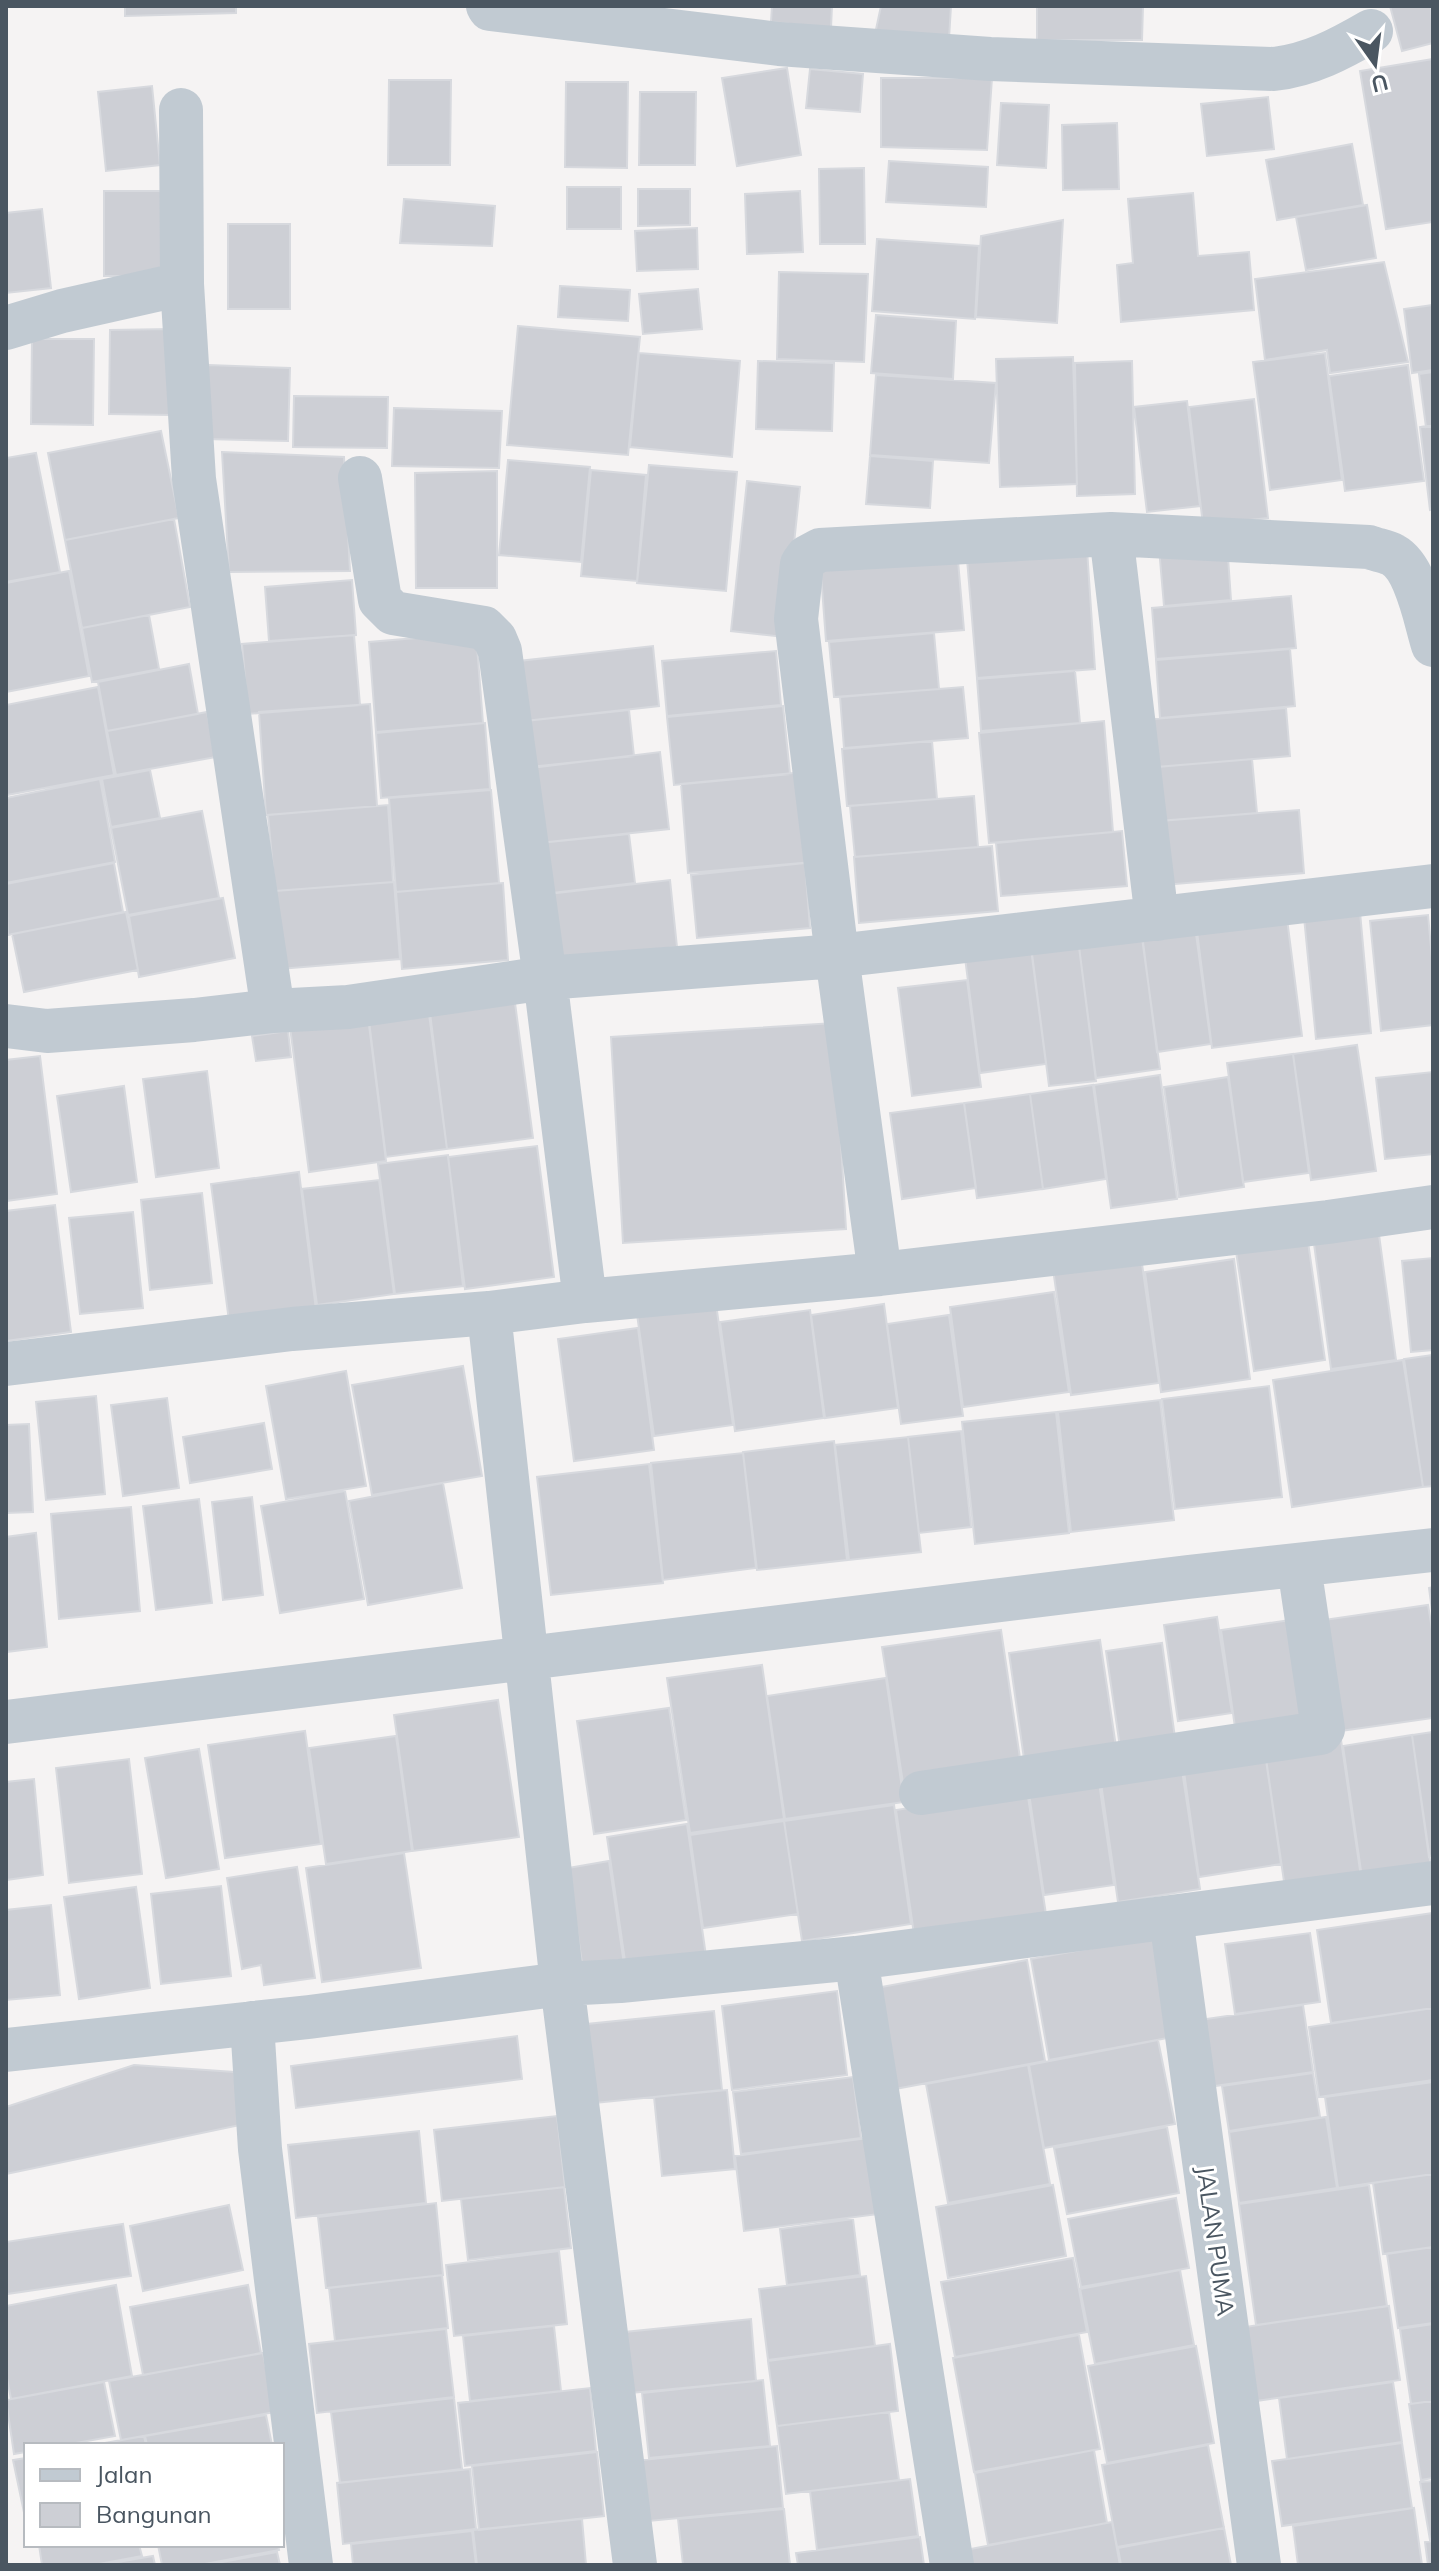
<svg xmlns="http://www.w3.org/2000/svg" width="1439" height="2571" viewBox="0 0 1439 2571" font-family="Mulish,sans-serif">
	<style>
		.building { fill: #cdcfd5; stroke: #d7d9de; stroke-width: 2 }
		.lines { fill: none; stroke-linecap: round; stroke-linejoin: round }
		.minor { stroke: #c1cad2; stroke-width: 44 }
		.labels { text-anchor: middle; stroke-width: 6; stroke-linejoin: round; paint-order: stroke }
		.street-label { font-size: 24px; fill: #4a5661; stroke: #fff }
	</style>
	<rect width="100%" height="100%" fill="#f5f3f3"/>
	<path class="building" d="M125 6H236V13L125 16Z
		M772 6H832L831 28 771 22Z
		M881 6H951L948 55 875 34Z
		M1037 6H1143L1142 40H1037Z
		M1390 6H1431L1433 43 1402 51Z
		M1433 59V222L1386 229 1360 71Z
		M787 68 801 155 737 166 722 78Z
		M810 69 863 74 860 112 806 108Z
		M881 78H992L987 150 881 147Z
		M389 80H451L450 165H388Z
		M566 82H628L627 168 565 167Z
		M152 86 160 165 106 171 98 92Z
		M640 92H696L695 165H639Z
		M1268 97 1274 149 1207 156 1201 104Z
		M1001 103 1049 105 1046 168 997 165Z
		M1117 123 1119 189 1063 190 1062 125Z
		M1352 144 1363 205 1277 220 1266 160Z
		M889 161 988 167 986 207 886 202Z
		M864 168 865 244H820L819 169Z
		M567 187H621V229H567Z
		M638 189H690V225L638 226Z
		M104 191H167V276H104Z
		M800 191 803 252 747 254 745 194Z
		M1193 193 1198 256 1249 252 1254 310 1121 322 1117 265 1133 263 1128 199Z
		M404 199 495 206 492 246 400 243Z
		M1367 205 1376 258 1306 270 1296 217Z
		M42 209 51 288 6 293V213Z
		M1063 220 1057 323 976 317 981 236Z
		M228 224H290V309H228Z
		M697 228 698 269 637 271 635 231Z
		M877 239 979 246 975 319 872 311Z
		M1384 262 1408 362 1330 373 1327 350 1265 360 1255 279Z
		M779 272 868 274 864 362 777 359Z
		M560 286 630 290 628 321 558 317Z
		M698 289 702 329 643 334 639 294Z
		M1433 305V370L1412 373 1404 309Z
		M876 315 956 321 953 379 871 373Z
		M518 326 640 337 628 455 507 445Z
		M171 329V415L109 414 110 330Z
		M32 339H94L93 425 31 424Z
		M639 353 740 361 732 457 630 447Z
		M1325 353 1342 480 1270 490 1253 362Z
		M1073 357 1077 484 1000 487 996 359Z
		M758 361 834 363 832 431 756 429Z
		M1132 361 1135 494 1077 496 1075 363Z
		M208 365 290 368 288 441 205 439Z
		M1408 365 1424 481 1345 491 1329 376Z
		M1433 372V426L1426 427 1419 374Z
		M876 375 996 383 989 463 870 455Z
		M294 396 388 397 387 448 293 447Z
		M1254 399 1268 518 1203 525 1189 407Z
		M1187 401 1200 506 1147 512 1134 407Z
		M394 408 502 411 499 468 392 466Z
		M1433 425V509L1430 510 1420 427Z
		M161 431 179 518 65 540 48 453Z
		M222 452 344 457 350 571 229 572Z
		M36 453 60 572 6 582V458Z
		M870 456 933 461 930 508 866 504Z
		M508 460 590 467 581 562 499 555Z
		M649 465 737 472 726 591 637 583Z
		M591 470 646 475 637 581 581 576Z
		M497 471V588H416L415 473Z
		M747 481 800 487 784 637 731 631Z
		M174 519 190 607 82 628 65 540Z
		M1227 543 1231 600 1164 606 1159 548Z
		M957 549 964 630 826 641 820 561Z
		M1087 549 1095 669 977 678 967 559Z
		M69 571 89 676 6 692V583Z
		M352 580 356 635 269 641 265 587Z
		M1291 596 1296 648 1156 659 1152 608Z
		M149 615 159 669 92 682 82 628Z
		M476 633 483 723 376 732 369 642Z
		M934 633 939 689 834 697 829 642Z
		M354 635 360 705 248 714 242 644Z
		M653 646 659 706 525 721 519 661Z
		M1290 649 1295 706 1160 718 1156 660Z
		M776 651 781 705 667 716 662 661Z
		M189 664 198 714 107 731 98 682Z
		M1075 671 1080 723 981 731 977 679Z
		M98 687 114 775 7 795 6 705Z
		M963 687 968 738 844 748 840 697Z
		M370 704 377 806 266 815 259 712Z
		M783 706 790 774 674 785 667 717Z
		M1286 708 1290 756 1157 767 1153 719Z
		M629 710 634 756 530 767 525 721Z
		M207 712 216 757 116 775 107 731Z
		M1104 721 1113 832 989 843 979 733Z
		M485 723 490 789 381 798 376 733Z
		M932 741 937 799 847 806 842 749Z
		M660 752 669 829 539 843 531 768Z
		M1252 759 1257 813 1161 821 1157 767Z
		M150 770 160 818 111 827 102 779Z
		M804 772 813 862 688 873 681 784Z
		M100 779 115 862 6 883V798Z
		M491 790 499 883 396 892 389 798Z
		M974 796 978 847 855 857 850 806Z
		M388 805 393 882 275 891 268 815Z
		M1299 810 1304 873 1164 885 1159 821Z
		M202 811 219 898 128 915 111 828Z
		M1122 831 1127 886 1001 896 996 843Z
		M629 834 635 883 544 894 539 843Z
		M992 846 998 911 859 923 854 857Z
		M114 863 123 912 8 935 6 884Z
		M805 863 810 928 697 938 691 875Z
		M670 880 677 947 556 960 548 894Z
		M394 882 400 959 280 969 275 891Z
		M503 883 508 960 402 969 396 892Z
		M223 898 235 958 139 977 129 916Z
		M1286 911 1302 1036 1212 1048 1196 924Z
		M126 912 138 970 24 992 12 934Z
		M1360 912 1371 1033 1316 1039 1304 917Z
		M1428 915 1433 969V1025L1381 1031 1370 921Z
		M1194 919 1211 1044 1157 1052 1141 926Z
		M1140 923 1160 1069 1096 1078 1077 931Z
		M1077 931 1096 1081 1049 1086 1030 938Z
		M1030 941 1046 1064 980 1073 964 950Z
		M967 980 981 1087 912 1096 898 988Z
		M515 1003 533 1138 447 1149 430 1013Z
		M429 1014 447 1149 386 1157 369 1021Z
		M368 1017 386 1161 309 1172 290 1027Z
		M834 1023 846 1229 623 1243 611 1037Z
		M288 1031 291 1057 256 1061 252 1036Z
		M1357 1045 1376 1171 1311 1180 1293 1054Z
		M1293 1054 1309 1173 1243 1182 1227 1063Z
		M40 1056 57 1194 6 1201V1060Z
		M207 1071 219 1168 156 1177 143 1079Z
		M1433 1072V1154L1385 1159 1376 1078Z
		M1160 1075 1177 1199 1111 1208 1094 1085Z
		M1228 1077 1244 1187 1179 1197 1164 1087Z
		M1093 1085 1106 1179 1043 1189 1030 1094Z
		M124 1086 137 1182 71 1192 57 1096Z
		M1030 1094 1043 1189 977 1198 964 1103Z
		M964 1103 976 1188 902 1199 890 1113Z
		M537 1146 554 1277 465 1289 448 1157Z
		M448 1155 463 1286 395 1294 378 1164Z
		M299 1172 316 1310 229 1321 211 1184Z
		M379 1180 394 1294 317 1305 302 1189Z
		M202 1193 212 1283 150 1290 141 1200Z
		M55 1205 71 1332 6 1341V1211Z
		M133 1212 143 1308 80 1314 69 1218Z
		M1377 1220 1396 1360 1331 1369 1312 1229Z
		M1306 1228 1325 1360 1254 1371 1234 1238Z
		M1140 1250 1159 1383 1071 1395 1052 1262Z
		M1433 1258V1350L1411 1352 1402 1261Z
		M1234 1259 1250 1379 1161 1392 1145 1272Z
		M1054 1292 1069 1392 963 1407 950 1307Z
		M716 1304 733 1425 654 1436 637 1314Z
		M884 1304 898 1408 825 1418 811 1315Z
		M810 1310 824 1418 735 1431 720 1322Z
		M949 1315 963 1416 901 1424 887 1324Z
		M638 1328 654 1450 574 1461 558 1339Z
		M1433 1355V1486L1423 1487 1404 1359Z
		M1403 1360 1423 1487 1292 1507 1273 1380Z
		M463 1366 482 1476 372 1495 352 1385Z
		M346 1371 366 1486 286 1499 266 1386Z
		M1269 1386 1282 1497 1175 1509 1162 1399Z
		M96 1396 105 1494 46 1500 36 1402Z
		M167 1398 179 1488 123 1496 111 1405Z
		M1160 1400 1174 1520 1071 1532 1058 1412Z
		M1056 1412 1069 1533 975 1544 962 1422Z
		M264 1423 272 1469 190 1483 183 1437Z
		M29 1424 33 1512 6 1513V1425Z
		M961 1431 971 1527 919 1533 908 1437Z
		M908 1437 921 1552 849 1560 835 1445Z
		M834 1441 847 1560 757 1570 743 1452Z
		M743 1453 756 1568 663 1580 651 1463Z
		M649 1464 663 1583 551 1595 537 1477Z
		M443 1483 462 1588 368 1605 349 1501Z
		M345 1491 364 1599 280 1613 261 1506Z
		M252 1497 263 1595 223 1600 212 1502Z
		M199 1499 212 1603 156 1610 143 1506Z
		M131 1507 140 1611 59 1619 51 1514Z
		M36 1533 47 1647 6 1652V1537Z
		M1433 1587V1618L1429 1588Z
		M1428 1605 1433 1635V1718L1326 1733 1310 1622Z
		M1217 1617 1232 1713 1178 1721 1164 1625Z
		M1304 1618 1319 1721 1236 1734 1221 1630Z
		M1001 1630 1021 1765 903 1783 882 1647Z
		M1100 1640 1118 1760 1026 1773 1009 1653Z
		M1162 1643 1175 1738 1120 1747 1106 1651Z
		M762 1665 784 1819 690 1833 667 1678Z
		M886 1678 904 1802 785 1819 767 1696Z
		M498 1700 519 1837 413 1851 394 1715Z
		M669 1708 686 1820 594 1834 577 1721Z
		M305 1731 321 1844 225 1858 208 1745Z
		M1433 1732V1856L1429 1857 1412 1735Z
		M1412 1735 1431 1867 1362 1878 1343 1746Z
		M396 1736 412 1851 326 1864 309 1748Z
		M1341 1740 1361 1877 1285 1888 1265 1752Z
		M199 1749 219 1869 166 1878 145 1758Z
		M1265 1753 1281 1864 1199 1877 1183 1765Z
		M1180 1757 1200 1889 1118 1902 1099 1769Z
		M129 1759 142 1874 69 1883 56 1768Z
		M1097 1769 1114 1885 1044 1895 1027 1780Z
		M34 1779 43 1875 6 1880V1782Z
		M1027 1790 1047 1921 915 1941 896 1810Z
		M894 1805 911 1924 802 1941 784 1821Z
		M784 1821 798 1914 703 1928 690 1835Z
		M687 1824 706 1956 626 1968 607 1837Z
		M404 1853 421 1968 322 1982 306 1868Z
		M609 1861 624 1964 583 1970 568 1868Z
		M297 1867 315 1978 264 1985 261 1965 242 1969 227 1878Z
		M221 1886 231 1976 161 1984 151 1894Z
		M136 1887 150 1988 79 1999 64 1897Z
		M51 1905 60 1995 6 2000V1910Z
		M1433 1913V2008L1331 2023 1317 1930Z
		M1310 1933 1320 2002 1235 2014 1225 1944Z
		M1154 1937 1173 2037 1049 2060 1031 1959Z
		M1027 1960 1045 2061 895 2089 876 1988Z
		M837 1991 847 2075 732 2090 722 2006Z
		M1303 2005 1313 2072 1208 2087 1199 2020Z
		M1433 2008V2080L1319 2097 1309 2027Z
		M714 2011 722 2090 595 2103 587 2024Z
		M517 2036 522 2079 296 2108 291 2066Z
		M1158 2040 1175 2124 1044 2148 1029 2065Z
		M134 2065 234 2072 240 2125 6 2174V2107Z
		M1028 2065 1050 2184 948 2203 926 2084Z
		M1313 2073 1320 2117 1229 2131 1222 2086Z
		M853 2077 861 2138 741 2154 733 2092Z
		M1433 2082V2174L1338 2188 1325 2097Z
		M727 2090 735 2169 662 2176 654 2097Z
		M557 2116 565 2187 442 2201 434 2130Z
		M1326 2117 1337 2188 1239 2203 1229 2132Z
		M1167 2127 1179 2193 1067 2214 1054 2148Z
		M419 2131 426 2203 296 2218 288 2145Z
		M868 2138 879 2214 744 2231 735 2156Z
		M1433 2174V2247L1383 2254 1373 2183Z
		M1053 2185 1066 2256 948 2278 936 2207Z
		M1369 2185 1387 2306 1256 2325 1239 2204Z
		M564 2187 571 2248 468 2260 461 2199Z
		M1176 2198 1189 2268 1081 2287 1068 2219Z
		M436 2203 443 2275 326 2288 318 2217Z
		M229 2205 243 2270 143 2291 130 2226Z
		M853 2219 860 2275 787 2285 780 2229Z
		M123 2224 131 2276 7 2294 6 2242Z
		M1433 2247V2323L1398 2328 1387 2254Z
		M559 2251 567 2324 454 2336 446 2265Z
		M1073 2258 1087 2332 955 2357 941 2282Z
		M1180 2270 1194 2345 1095 2364 1080 2289Z
		M442 2275 448 2328 335 2341 329 2288Z
		M866 2276 875 2346 768 2360 759 2289Z
		M116 2285 132 2376 11 2399 6 2373V2306Z
		M248 2285 261 2353 143 2375 130 2307Z
		M1389 2306 1400 2380 1256 2401 1245 2327Z
		M751 2319 756 2381 631 2393 625 2332Z
		M1433 2324V2401L1411 2404 1400 2329Z
		M554 2326 561 2391 470 2401 463 2336Z
		M446 2329 454 2397 317 2413 309 2344Z
		M1079 2335 1100 2449 974 2472 953 2358Z
		M890 2344 898 2411 777 2426 768 2361Z
		M1196 2346 1214 2443 1107 2463 1088 2366Z
		M263 2353 275 2412 121 2440 109 2381Z
		M763 2380 770 2446 649 2458 642 2393Z
		M104 2382 115 2436 65 2445H26V2452L14 2454 6 2400Z
		M1393 2382 1402 2442 1287 2459 1279 2398Z
		M590 2388 596 2451 465 2466 458 2403Z
		M454 2398 462 2469 340 2483 331 2412Z
		M1433 2401V2478L1421 2480 1409 2404Z
		M889 2412 899 2480 786 2494 777 2426Z
		M266 2415 272 2445H147L145 2436Z
		M144 2436 146 2445H94Z
		M1402 2443 1412 2508 1282 2526 1272 2461Z
		M1208 2445 1224 2528 1117 2547 1102 2465Z
		M777 2446 783 2508 649 2521 642 2460Z
		M1094 2450 1107 2523 988 2545 975 2473Z
		M597 2452 604 2516 479 2530 472 2466Z
		M26 2458V2522L13 2460Z
		M470 2469 476 2529 343 2544 337 2483Z
		M910 2479 918 2536 817 2550 810 2491Z
		M1433 2481V2539L1430 2540 1420 2482Z
		M1414 2508 1422 2565H1298L1293 2526Z
		M784 2509 790 2565H683L678 2519Z
		M582 2519 586 2565H477L473 2530Z
		M1112 2522 1120 2565H962L960 2551Z
		M1224 2528 1231 2565H1121L1118 2548Z
		M472 2531 476 2565H353L351 2544Z
		M920 2537 924 2565H798L796 2553Z
		M1433 2541V2565H1428L1425 2542Z
		M39 2545H139L142 2556 94 2565H42Z
		M158 2545H278L279 2550 200 2565H162Z
		M277 2552 280 2565H206Z
		M153 2556 155 2565H100Z"/>
	<g class="lines">
		<path class="minor" d="M488 6 490 9 779 44 990 59 1274 69C1310 65 1340 49 1371 31
			M181 110 182 284 194 479 273 1011
			M6 328 62 311 182 284
			M360 478 380 600 393 613 484 628 495 639 500 651 545 978 585 1301
			M1111 534 1157 919
			M6 1026 47 1031 194 1020 273 1011 348 1007 545 978 837 956 1433 886
			M880 1274 837 956 796 619 802 564 807 557 820 550 1111 534 1369 547C1376 550 1386 551 1393 555 1417 568 1425 620 1433 645
			M489 1313 562 1984 635 2565
			M6 1364 292 1329 489 1313 585 1301 880 1274 1328 1222 1433 1207
			M6 1722 1188 1577 1433 1550
			M921 1793 1320 1733 1323 1729 1299 1566
			M1171 1918 1259 2565
			M856 1958 952 2565
			M252 2023 260 2149 311 2565
			M6 2050 309 2017 562 1984 620 1981 856 1958 1433 1883"/>
	</g>
	<g class="labels">
		<g class="street-label">
			<text transform="translate(1215 2241) rotate(82)" y="8">JALAN PUMA</text>
		</g>
	</g>
	<rect width="1439" height="2571" fill="none" stroke="#4a5661" stroke-width="16"/>
	<rect x="24" y="2443" width="260" height="104" fill="#ffffff" stroke="#b7bbc0" stroke-width="2"/>
	<rect x="40" y="2469" width="40" height="12" fill="#c1cad2" stroke="#b7bbc0" stroke-width="2"/>
	<text x="96" y="2483" font-size="24" fill="#4a5661">Jalan</text>
	<rect x="40" y="2503" width="40" height="24" fill="#cdcfd5" stroke="#b7bbc0" stroke-width="2"/>
	<text x="96" y="2523" font-size="24" fill="#4a5661">Bangunan</text>
	<g transform="translate(1375 64) rotate(166)" stroke="#ffffff" stroke-width="6" paint-order="stroke">
	<path d="M0-6L14 30L0 20L-14 30Z" fill="#4a5661"/>
	<text y="-12" font-size="22" font-weight="bold" text-anchor="middle" fill="#4a5661">U</text>
	</g>
</svg>
